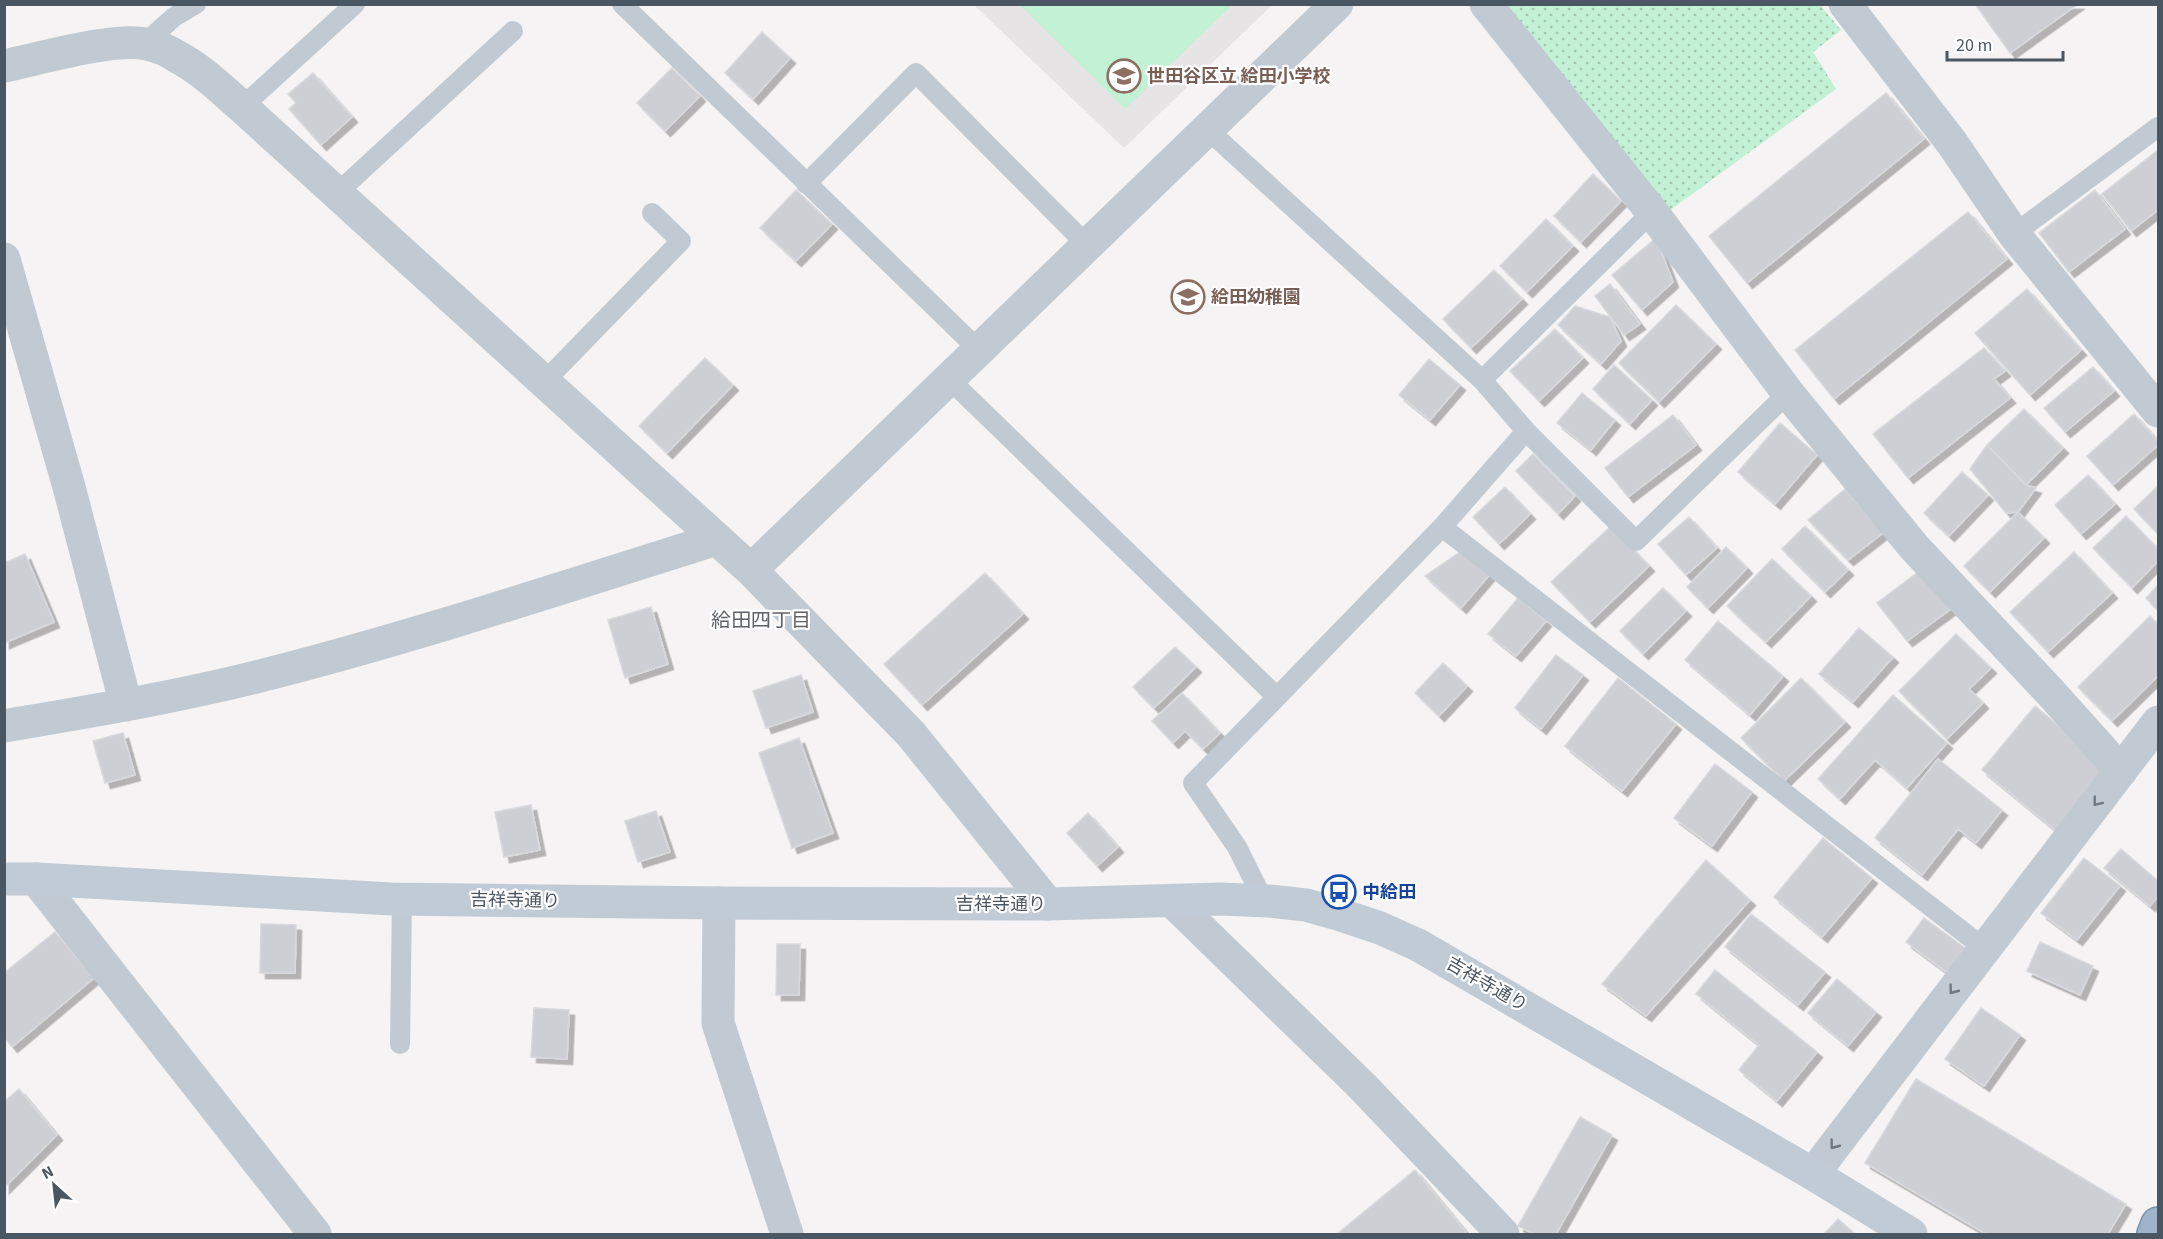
<svg xmlns="http://www.w3.org/2000/svg" width="2163" height="1239" viewBox="0 0 2163 1239" font-family="'Source Sans 3','Noto Sans JP',sans-serif">
	<style>
		.education { fill: #e6e4e5 }
		.green { fill: url(#green-dots) }
		.pitch { fill: #c3f1d5 }
		.building { fill: #cdcfd5; stroke: #d7d9de; stroke-width: 1.5; filter: url(#shadow) }
		.lines { fill: none; stroke-linecap: round; stroke-linejoin: round }
		.trunk-casing { stroke: #7690ad; stroke-width: 36 }
		.service { stroke: #c1cad2; stroke-width: 20 }
		.minor { stroke: #c1cad2; stroke-width: 33 }
		.secondary { stroke: #c1cbd6; stroke-width: 33 }
		.trunk { stroke: #9fb4c9; stroke-width: 33 }
		.oneway { stroke: #6e7983 }
		.labels { text-anchor: middle; stroke-width: 4.5; stroke-linejoin: round; paint-order: stroke }
		.education-label { font-size: 18px; font-weight: bold; fill: #785e54; stroke: #fff; text-anchor: start }
		.transit-label { font-size: 18px; font-weight: bold; fill: #164399; stroke: #fff; text-anchor: start }
		.street-label { font-size: 18px; fill: #4a5661; stroke: #fff }
		.neighbourhood-label { font-size: 20px; fill: #5f6368; stroke: #fff }
	</style>
	<defs>
		<pattern id="green-dots" width="8" height="8" patternUnits="userSpaceOnUse" patternTransform="scale(1.5)"><rect width="8" height="8" fill="#c3f1d5"/><path d="M2 2h.1M6 6h.1" fill="none" stroke="#a0c6b0" stroke-width="1.8" stroke-linecap="round"/></pattern>
		<filter id="shadow"><feDropShadow dx="5.5" dy="5.5" stdDeviation="0" flood-color="#0004"/></filter>
	</defs>
	<rect width="100%" height="100%" fill="#f5f3f3"/>
	<path class="education" d="M974 5H1272L1124 148Z"/>
	<path class="green" d="M1508 5H1820L1841 30 1813 52 1836 89 1669 211Z"/>
	<path class="pitch" d="M1020 5H1232L1125 109Z"/>
	<path class="building" d="M1975 4H2078L2010 53Z
		M762 32 790 58 753 99 725 73Z
		M672 68 700 96 665 131 637 103Z
		M313 73 352 117 321 145 289 109 296 103 288 94Z
		M1886 93 1924 139 1747 283 1709 236Z
		M2158 150V210L2131 231 2102 194Z
		M1593 174 1621 201 1581 242 1554 216Z
		M796 190 832 224 796 261 760 228Z
		M2095 190 2125 229 2069 272 2039 233Z
		M1968 212 2007 259 1834 399 1795 350Z
		M1546 219 1573 246 1527 292 1500 266Z
		M1656 238 1673 282 1642 310 1612 275Z
		M1494 270 1522 299 1471 348 1443 319Z
		M1610 284 1640 324 1624 335 1595 296Z
		M2027 289 2081 350 2030 395 1975 333Z
		M1676 305 1716 344 1659 402 1619 363Z
		M1575 306 1610 317 1621 341 1601 364 1558 325Z
		M1555 329 1583 358 1539 401 1510 371Z
		M1984 348 2005 371 1994 379 2010 398 1908 478 1873 434Z
		M705 358 733 385 667 453 639 426Z
		M1429 359 1460 385 1430 420 1399 395Z
		M1614 365 1652 400 1630 424 1593 389Z
		M2093 367 2114 391 2065 432 2044 408Z
		M1582 393 1615 420 1591 450 1557 423Z
		M2024 409 2063 448 2026 485 1987 445Z
		M2134 414 2158 441V445L2113 485 2087 456Z
		M1673 415 1696 445 1628 497 1605 468Z
		M1780 423 1817 455 1775 504 1738 472Z
		M1987 445 2026 485 2036 488 2018 512 2006 513 1970 469Z
		M1533 454 1575 496 1558 514 1516 471Z
		M1962 472 1988 495 1949 536 1924 513Z
		M2088 475 2115 504 2081 534 2055 505Z
		M2158 486V534L2134 509Z
		M1505 487 1530 514 1499 544 1473 517Z
		M1845 489 1883 533 1848 560 1808 520Z
		M2018 512 2044 538 1990 592 1964 566Z
		M2126 516 2158 549V561L2132 588 2093 548Z
		M1689 517 1717 548 1686 575 1658 544Z
		M1611 526 1649 566 1590 622 1551 582Z
		M1805 526 1848 570 1825 592 1782 549Z
		M1726 547 1747 568 1708 608 1687 587Z
		M1463 550 1490 574 1461 608 1425 576Z
		M2074 552 2112 593 2048 652 2010 612Z
		M25 554 54 622 4 643V563Z
		M1772 559 1811 596 1766 642 1727 606Z
		M1922 569 1952 608 1907 641 1877 603Z
		M985 573 1023 614 922 705 884 664Z
		M2158 585V611L2146 598Z
		M1663 588 1686 611 1643 654 1620 631Z
		M1518 598 1546 621 1516 656 1488 634Z
		M651 607 668 664 625 678 608 620Z
		M2150 616 2158 625V676L2112 721 2078 687Z
		M1718 621 1783 676 1750 715 1685 660Z
		M1859 628 1893 657 1853 702 1819 674Z
		M1956 634 1991 668 1969 689 1983 703 1947 739 1899 691Z
		M1175 647 1196 667 1154 708 1133 687Z
		M1556 655 1583 675 1541 729 1515 708Z
		M1443 663 1467 686 1439 716 1415 693Z
		M801 675 813 712 766 728 753 691Z
		M1618 678 1676 724 1622 791 1565 746Z
		M1801 678 1845 722 1784 781 1741 738Z
		M1182 693 1220 733 1203 749 1185 731 1173 743 1152 721Z
		M1893 695 1947 743 1907 788 1875 760 1840 799 1818 779Z
		M2035 706 2112 770 2059 833 1982 770Z
		M123 733 135 775 105 783 93 741Z
		M799 738 833 833 792 848 759 753Z
		M1938 759 2002 810 1976 843 1958 829 1922 875 1875 838Z
		M1715 764 1752 792 1712 846 1674 818Z
		M531 805 540 850 504 857 495 812Z
		M656 811 670 852 638 862 625 821Z
		M1088 813 1118 847 1097 866 1067 833Z
		M1823 838 1872 878 1822 937 1774 897Z
		M2121 849 2158 881V896L2150 906 2104 868Z
		M2084 858 2120 886 2077 940 2041 913Z
		M1706 860 1750 900 1646 1016 1602 984Z
		M1751 914 1825 972 1798 1005 1725 947Z
		M1924 918 1969 951 1952 976 1906 942Z
		M261 924 296 925 295 973H260Z
		M55 932 94 978 12 1047 4 1037V973Z
		M2040 942 2093 966 2080 995 2027 971Z
		M777 944H800L799 995H776Z
		M1715 970 1817 1052 1777 1101 1739 1070 1759 1045 1696 994Z
		M1837 979 1876 1012 1848 1046 1808 1013Z
		M534 1008 569 1010 567 1059 531 1057Z
		M1981 1008 2020 1035 1984 1086 1945 1059Z
		M1916 1079 2126 1204 2108 1234H1986L1865 1163Z
		M19 1089 57 1135 4 1188V1102Z
		M1580 1117 1612 1135 1556 1234H1534L1518 1226Z
		M1415 1170 1466 1232 1463 1234H1337Z
		M1838 1219 1855 1234H1824Z"/>
	<g class="lines">
		<defs>
			<path id="trunk" d="M2154 1234 2158 1224"/>
		</defs>
		<use href="#trunk" class="trunk-casing"/>
		<path class="service" d="M622 4 979 350
			M145 43 174 17 196 4
			M242 107 355 4
			M1208 130 1482 380 1526 431 1636 541 1788 393
			M806 184 916 73 1087 245
			M336 194 513 31
			M2014 234 2158 127
			M950 380 1277 697 1442 527 1526 431
			M1482 380 1652 212
			M543 383 681 241 652 213
			M1442 527 1984 948
			M1264 901 1237 847 1193 783 1277 697
			M400 1044 402 898"/>
		<path class="minor" d="M1486 4 1652 212 1788 393 1914 547 2052 694 2121 771
			M1845 4 1952 143 2014 234 2158 411
			M4 66C39 59 114 37 146 44 156 46 167 50 176 56 201 69 221 89 242 107L751 570 911 734 1048 904
			M4 259 69 487 126 705
			M751 570 1337 4
			M4 726C91 711 178 697 264 675 417 636 567 586 717 539
			M36 879 315 1234
			M1172 901 1362 1086 1503 1234
			M719 903 718 1023 787 1234
			M1813 1174 2158 722"/>
		<path class="secondary" d="M4 879H36L392 899 719 903 1048 904 1220 899 1269 901 1306 905 1338 914 1380 928 1418 945 1813 1174 1911 1234"/>
		<use href="#trunk" class="trunk"/>
	</g>
	<defs><path id="oneway-chevron" d="M-2-3.5L2.5 0L-2 3.5" fill="none" stroke-width="1.6" stroke-linecap="round" stroke-linejoin="round" transform="scale(1.5)"/></defs>
	<g class="oneway">
		<use href="#oneway-chevron" transform="translate(2097 802) rotate(128)"/>
		<use href="#oneway-chevron" transform="translate(1953 990) rotate(127)"/>
		<use href="#oneway-chevron" transform="translate(1834 1145) rotate(127)"/>
	</g>
	<defs>
		<symbol id="school-ring" viewBox="-11 -11 22 22"><circle r="9.5" fill="#fff" stroke="#8d6e63" stroke-width="1.5"/><path d="M0-5L7-2L0 1L-7-2ZM-4 1L0 2.5L4 1V4Q0 6-4 4Z" fill="#8d6e63"/></symbol>
		<symbol id="bus-ring" viewBox="-11 -11 22 22"><circle r="9.5" fill="#fff" stroke="#1a4fb4" stroke-width="1.5"/><path d="M-5-6H5V4H4V6H2V4H-2V6H-4V4H-5ZM-3.5-4V0h7V-4ZM-3.5 1.2v1.5H-2V1.2ZM2 1.2v1.5H3.5V1.2Z" fill="#1a4fb4"/></symbol>
	</defs>
	<g fill-rule="evenodd">
		<use href="#school-ring" x="1105" y="57" width="38" height="38"/>
		<use href="#school-ring" x="1169" y="278" width="38" height="38"/>
		<use href="#bus-ring" x="1320" y="873" width="38" height="38"/>
	</g>
	<g class="labels">
		<g class="education-label">
			<text x="1147" y="82">世田谷区立 給田小学校</text>
			<text x="1211" y="303">給田幼稚園</text>
		</g>
		<g class="transit-label">
			<text x="1362" y="898">中給田</text>
		</g>
		<g class="street-label">
			<text transform="translate(515 900) rotate(1)" y="6">吉祥寺通り</text>
			<text x="1001" y="910">吉祥寺通り</text>
			<text transform="translate(1487 984) rotate(30)" y="6">吉祥寺通り</text>
		</g>
		<g class="neighbourhood-label">
			<text x="761" y="627">給田四丁目</text>
		</g>
	</g>
	<rect width="2163" height="1239" fill="none" stroke="#4a5661" stroke-width="12"/>
	<g transform="translate(54 1185) rotate(333)" stroke="#ffffff" stroke-width="4.5" paint-order="stroke">
	<path d="M0-4.5L10 22L0 15L-10 22Z" fill="#4a5661"/>
	<text y="-9" font-size="16" font-weight="bold" text-anchor="middle" fill="#4a5661">N</text>
	</g>
	<path d="M1947 51v9h116v-9" fill="none" stroke="#4a5661" stroke-width="3"/>
	<text x="1956" y="51" font-size="18" fill="#4a5661" stroke="#ffffff" stroke-width="4.5" paint-order="stroke">20 m</text>
</svg>
